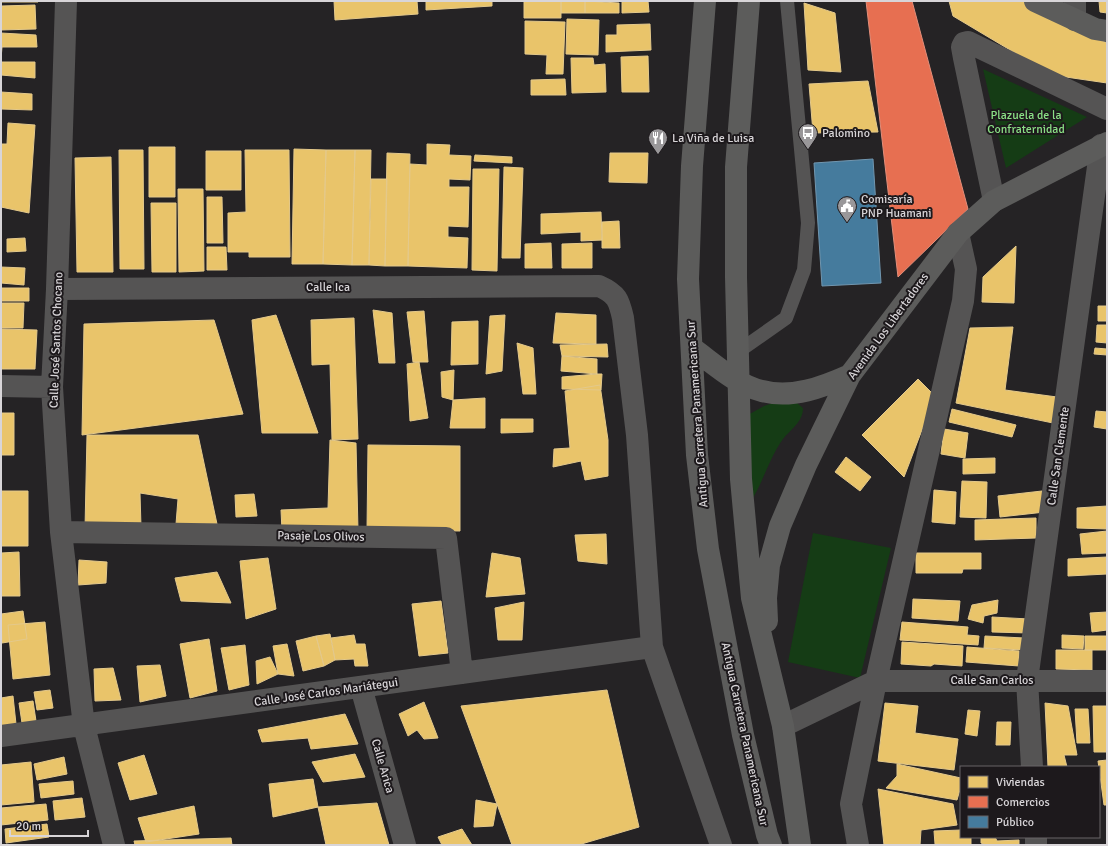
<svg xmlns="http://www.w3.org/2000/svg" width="1108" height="846" viewBox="0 0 1108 846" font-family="Signika,sans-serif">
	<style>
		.green { fill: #153c15 }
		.homes { fill: #e9c46a; stroke: #e4c98b }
		.shops { fill: #e76f51; stroke: #e28e7a }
		.public { fill: #457b9d; stroke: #7196af }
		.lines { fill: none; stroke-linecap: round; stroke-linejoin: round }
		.service { stroke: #555454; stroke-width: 14 }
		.minor { stroke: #555454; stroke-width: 22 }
		.trunk { stroke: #5c5c5b; stroke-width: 22 }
		.labels { text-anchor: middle; stroke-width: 4; stroke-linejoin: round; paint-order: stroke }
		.park-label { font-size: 12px; fill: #8adf85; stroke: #1d191c }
		.poi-label { font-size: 12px; fill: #d8d5d8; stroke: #1d191c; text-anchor: start }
		.street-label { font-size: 12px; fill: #d8d5d8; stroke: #1d191c }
	</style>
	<rect width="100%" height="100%" fill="#252325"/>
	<path class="green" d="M983 69 1087 117 1006 168Z
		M773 403H797L803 408C803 422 791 429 783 439 770 457 764 479 753 498L746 416 764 406Z
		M813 533 891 548 860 678 788 662Z"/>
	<path class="homes" d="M1 1H38V2H1Z
		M334 1H417L418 14 335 20Z
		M426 1H492V6L426 10Z
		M524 1H561V18H524Z
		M561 1H585V13H561Z
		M585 1 619 3V13H585Z
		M622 1H648L649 12 622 13Z
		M949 1H1022L1107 43V83L1052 75 953 16Z
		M1099 1H1107V13L1100 12Z
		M804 3 835 13 841 72 808 70Z
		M35 5 36 29 1 30V6Z
		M567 19 599 20 598 55 566 54Z
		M525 21 565 22 563 74H546L547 55 525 54Z
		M650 24 651 50 606 52V35H617V25Z
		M1 33 36 35 37 47H2L1 59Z
		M648 56 649 92H622L621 57Z
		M571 58H593L594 65 605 64 606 92 572 93Z
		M1 62H35V78L1 75Z
		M565 79 566 95H531V80Z
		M868 81 878 132 813 133 809 84Z
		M1 92 32 94V110L1 109Z
		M8 123 35 125 29 213 1 207V144H7Z
		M427 144 450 145 449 155 471 156 470 180 449 179V187H469L468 227 448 226V237L468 238 467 268 408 266 410 164 427 165Z
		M149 147H175V197H149Z
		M294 149 326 150 323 264H292Z
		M119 150H143L144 269H120Z
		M245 150H289L290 257H249V252H228V213L246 212Z
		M326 150H355L352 265 323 264Z
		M355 150H371L369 265H352Z
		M206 151H241V190H206Z
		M387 153 410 154 408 266H385Z
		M610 153H648L647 183 609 182Z
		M475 155 512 157V163L474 161Z
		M111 157 113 272H77L75 158Z
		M504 167 523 168 520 258H502Z
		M473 169H499L497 271 472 270Z
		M371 179H387L385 266 369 265Z
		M178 189H203L204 271 179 272Z
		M207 197H222L223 243H207Z
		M151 203H176V272H152Z
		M601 212 602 240 581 241V232L541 234V214Z
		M619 221 620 248H602V222Z
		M25 238 26 251 7 252V239Z
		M551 243 552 268H525V244Z
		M592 243V268H562V244Z
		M1016 246 1014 303 982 302 983 277Z
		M207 247H226L227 270H207Z
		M1 267 25 268 24 285 1 283Z
		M1 288H29V301H1Z
		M1 303H24L23 328H1Z
		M1098 306H1107V321H1098Z
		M373 310 392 313 395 363H379Z
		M424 311 428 362H413L407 312Z
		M556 313 596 315V344L553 343Z
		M276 315 318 433H262L252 320Z
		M505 315 502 371 486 374 490 316Z
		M354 318 358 439 332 440 330 364 312 365 311 320Z
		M214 320 243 414 82 435 84 324Z
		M478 321V364L451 365 452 322Z
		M1097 325H1107V343L1096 342Z
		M1013 327 1005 390 1057 397 1053 423 956 403 970 328Z
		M1 329 37 330 35 369H1Z
		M517 343 533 348 536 394H523Z
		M607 344 608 357 562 356 560 345Z
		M1095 348 1107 349V355L1094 354Z
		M562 356 597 359V374L561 371Z
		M419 362 428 418 410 421 407 364Z
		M454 370 453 400 442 397 441 372Z
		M597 374H602L601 390 562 389V377Z
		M918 379 935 396 904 477 862 435Z
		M600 385 608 440V476L585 480 581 461 553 467 554 449 570 448 565 391Z
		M485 398V428H450L453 400Z
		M952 409 1016 425 1012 437 949 422Z
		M1096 411 1107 412V429L1094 427Z
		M1 413H14V455H1Z
		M501 419H533V432L501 433Z
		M944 429 968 433 965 458 941 454Z
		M87 435H198L217 524H176L178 499 140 493 141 527 85 529Z
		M330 440 356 443 358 531H282L281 510 328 508Z
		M368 445 460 446V531L367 530Z
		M846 457 871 477 860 491 835 472Z
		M995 458V473L963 474V459Z
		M962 481 987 482 986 518 960 517Z
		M934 490 956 492 955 524 932 522Z
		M1 491H28V546H1Z
		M1042 491 1045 512 1000 517 998 496Z
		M254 494 257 516 236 517 235 495Z
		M1107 506V529L1077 528V508Z
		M1036 518V538L975 540V520Z
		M1107 531V553L1082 554 1080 534Z
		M606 534 607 564 578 561 575 535Z
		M19 552 20 596H1V553Z
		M492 553 520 558 525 594 486 597Z
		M916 553H981V569H963L962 573H916Z
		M1107 557V574L1068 576V559Z
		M268 558 276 609 246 619 240 561Z
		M79 560 107 562 106 583 78 585Z
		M217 572 231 603 181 601 175 578Z
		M913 599 960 601 958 621 912 618Z
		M998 600 997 613 984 616 983 623 968 619 972 605Z
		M441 601 448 653 419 656 412 604Z
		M524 602 522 640H498L495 608Z
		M23 611 27 639 2 643 1 614Z
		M1107 612V630L1092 632 1090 613Z
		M992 617 1029 619 1028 633 992 632Z
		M45 622 50 675 13 679 8 625Z
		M902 622 968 627 967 635 979 636 978 645 900 640Z
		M330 634 335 660 324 666 316 636Z
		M354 635 356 644H365L368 666H355L354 659 335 660 331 638Z
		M1062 635 1084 636 1083 649 1062 648Z
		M316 636 324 666 303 671 296 641Z
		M985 636 1024 638 1023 650 984 648Z
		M1085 636H1107V650H1085Z
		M209 639 217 691 190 698 180 644Z
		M902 642 963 646 962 666 934 664 931 666 901 664Z
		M287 644 294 676 278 674 273 646Z
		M245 645 249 685 229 690 221 648Z
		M967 647 1019 651V666L966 662Z
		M1056 650H1092V670L1056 669Z
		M270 657 278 674 257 684 256 661Z
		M160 665 166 696 140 702 137 666Z
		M113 668 121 700 95 701 94 669Z
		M50 690 53 708 37 710 34 692Z
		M607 690 639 827 578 845H512L461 706Z
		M13 696 16 724 1 727V698Z
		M33 701 36 721 22 723 19 703Z
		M424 702 438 738 424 739 417 730 408 736 399 714Z
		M885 703 918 706 915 733 958 739 954 770 878 761Z
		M1045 703 1068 706 1077 755H1064L1067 767H1048Z
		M1093 706H1107V752H1094Z
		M1075 709H1088L1090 743H1077Z
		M968 710 980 711 977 736 965 734Z
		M345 714 358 744 311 749 308 738 262 742 258 730Z
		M997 722H1011L1010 745H996Z
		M355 754 365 777 323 782 312 762Z
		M144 755 157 794 130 800 118 763Z
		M64 757 67 774 37 780 34 764Z
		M1107 760V805H1104L1098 761Z
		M31 762 34 802 1 805V765Z
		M897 764 961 778V786L957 800 886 788 897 776Z
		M313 779 318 807 273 817 269 784Z
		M73 781 74 794 41 798 39 784Z
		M878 789 953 804 957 825 921 830 920 845H884Z
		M82 798 85 817 55 820 53 801Z
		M476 800 497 804 493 826 474 827Z
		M377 803 389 845H326L318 807Z
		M46 804 48 820 1 825V808Z
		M194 806 199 834 146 842 138 818Z
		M47 824 49 837 6 843 5 829Z
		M462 829 472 845H442L438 837Z
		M961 830V837H971V845L935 844 934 831Z
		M981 837H995L997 841 1019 840V845H986L981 843Z
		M231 838 232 845H135L134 841Z"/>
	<path class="shops" d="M866 1H912L968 209 898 277Z"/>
	<path class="public" d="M873 159 881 283 822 286 814 163Z"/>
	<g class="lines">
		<path class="service" d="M739 351 786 318 804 270 808 223 787 1"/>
		<path class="minor" d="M66 1 57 289 52 387 61 532 84 726 114 845
			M1075 1V20
			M994 201 964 58 962 47 964 43 968 42 1107 109
			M57 289 599 286C617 294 619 300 623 318L637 435 652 647 721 845
			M1 386 52 387
			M61 532 446 538 462 673
			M361 687 405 845
			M783 726 876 681H1107
			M1 736 652 647
			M1032 767 1027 680 1101 145
			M1036 837V845
			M858 845 851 804 876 681 963 301 966 269 958 233"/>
		<path class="trunk" d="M705 1 692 166 688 279 697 455 708 549 743 735 767 835 771 845
			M749 1 736 167V277L741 479 752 598 783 726 800 845
			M1035 1 1095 29 1107 31
			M692 348C713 363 736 385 762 391 792 399 823 387 850 375
			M767 621 766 598 769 565 780 526 806 465 850 375 958 233 994 201 1107 143"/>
	</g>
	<defs>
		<symbol id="bus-pin" viewBox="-11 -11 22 30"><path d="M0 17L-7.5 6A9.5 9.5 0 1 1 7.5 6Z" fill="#999799" stroke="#1d191c"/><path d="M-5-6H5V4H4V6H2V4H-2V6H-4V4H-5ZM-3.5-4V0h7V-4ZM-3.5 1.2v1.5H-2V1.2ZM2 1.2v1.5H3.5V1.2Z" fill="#fff"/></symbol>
		<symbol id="restaurant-pin" viewBox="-11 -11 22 30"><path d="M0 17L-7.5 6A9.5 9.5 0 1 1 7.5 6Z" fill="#999799" stroke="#1d191c"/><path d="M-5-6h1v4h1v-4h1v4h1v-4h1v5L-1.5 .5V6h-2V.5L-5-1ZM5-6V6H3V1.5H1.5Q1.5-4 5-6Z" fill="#fff"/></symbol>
		<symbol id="civic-pin" viewBox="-11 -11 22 30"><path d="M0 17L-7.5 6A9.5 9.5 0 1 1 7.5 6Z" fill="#999799" stroke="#1d191c"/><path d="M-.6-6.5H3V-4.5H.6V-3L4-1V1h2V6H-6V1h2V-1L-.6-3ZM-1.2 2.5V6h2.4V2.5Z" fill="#fff"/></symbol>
	</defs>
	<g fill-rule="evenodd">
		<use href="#bus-pin" x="797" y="122" width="22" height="30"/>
		<use href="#restaurant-pin" x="647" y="127" width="22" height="30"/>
		<use href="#civic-pin" x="836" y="195" width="22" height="30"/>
	</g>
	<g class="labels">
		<g class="park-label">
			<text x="1026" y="119">Plazuela de la<tspan x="1026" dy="14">Confraternidad</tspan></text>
		</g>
		<g class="poi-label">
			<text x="822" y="137">Palomino</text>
			<text x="672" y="142">La Viña de Luisa</text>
			<text x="861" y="203">Comisaría<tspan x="861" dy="14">PNP Huamani</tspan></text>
		</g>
		<g class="street-label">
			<text x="328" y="291">Calle Ica</text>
			<text transform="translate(888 326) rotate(-54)" y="4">Avenida Los Libertadores</text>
			<text transform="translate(56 340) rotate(-88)" y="4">Calle José Santos Chocano</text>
			<text transform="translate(697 414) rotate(-94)" y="4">Antigua Carretera Panamericana Sur</text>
			<text transform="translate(1058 456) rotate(-82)" y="4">Calle San Clemente</text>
			<text transform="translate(321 536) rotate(1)" y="4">Pasaje Los Olivos</text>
			<text x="992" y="684">Calle San Carlos</text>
			<text transform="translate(326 692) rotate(-8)" y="4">Calle José Carlos Mariátegui</text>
			<text transform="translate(745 734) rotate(78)" y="4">Antigua Carretera Panamericana Sur</text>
			<text transform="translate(383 766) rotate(74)" y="4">Calle Arica</text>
		</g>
	</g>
	<rect width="1108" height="846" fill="none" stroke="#d8d5d8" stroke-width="4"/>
	<rect x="960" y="766" width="140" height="72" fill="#1d191c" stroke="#686467"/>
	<rect x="968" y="776" width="20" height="12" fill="#e9c46a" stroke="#686467"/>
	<text x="996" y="786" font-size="12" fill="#d8d5d8">Viviendas</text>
	<rect x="968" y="796" width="20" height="12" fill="#e76f51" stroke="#686467"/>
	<text x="996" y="806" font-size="12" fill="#d8d5d8">Comercios</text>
	<rect x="968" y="816" width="20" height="12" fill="#457b9d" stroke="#686467"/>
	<text x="996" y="826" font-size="12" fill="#d8d5d8">Público</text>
	<path d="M10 830v6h78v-6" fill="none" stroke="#d8d5d8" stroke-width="2"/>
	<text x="16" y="830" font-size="12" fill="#d8d5d8" stroke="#1d191c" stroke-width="3" paint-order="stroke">20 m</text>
</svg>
